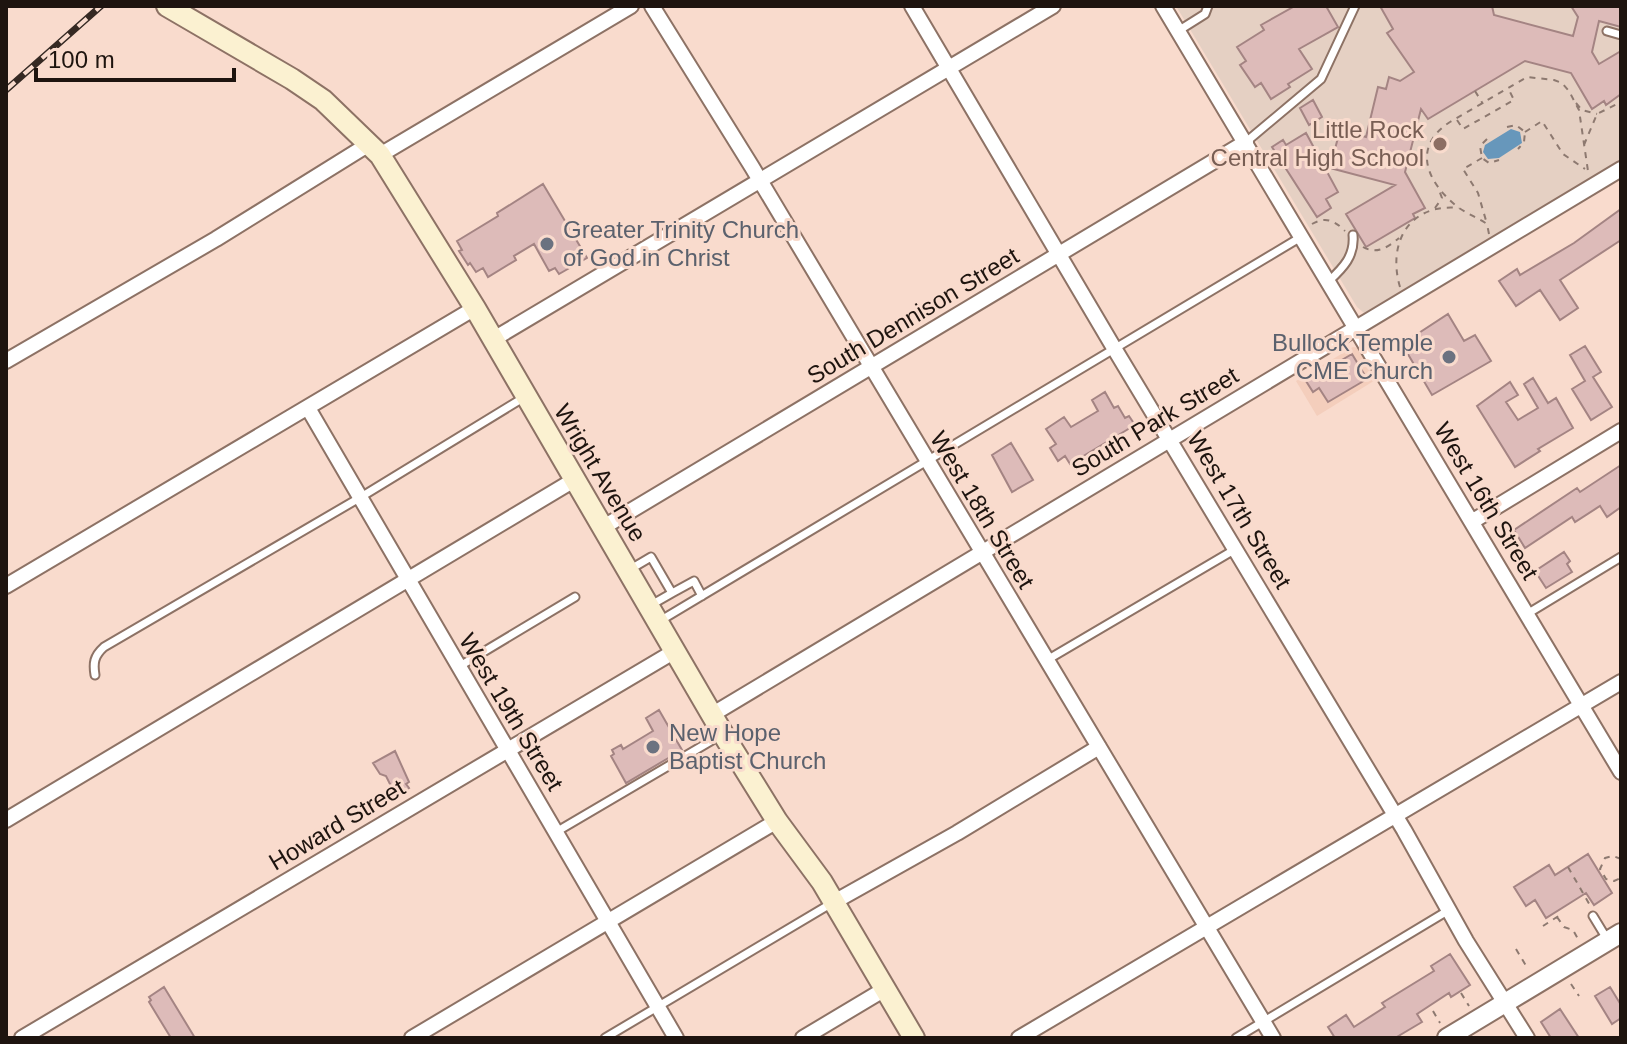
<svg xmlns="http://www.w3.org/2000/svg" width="1627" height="1044" viewBox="0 0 1627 1044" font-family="Helvetica,sans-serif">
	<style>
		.built { fill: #f4cebc }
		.education { fill: #e5d0c3 }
		.water { fill: #6797bb }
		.building { fill: #ddbbb9; stroke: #a48483; stroke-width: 2 }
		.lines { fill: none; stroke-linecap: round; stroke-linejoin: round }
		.service-casing { stroke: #8d7265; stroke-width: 11 }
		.minor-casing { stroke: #8d7265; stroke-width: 18 }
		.tertiary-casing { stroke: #8d7265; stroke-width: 22 }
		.secondary-casing { stroke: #8d7265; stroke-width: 24 }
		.path { stroke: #8d7970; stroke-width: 2; stroke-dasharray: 6 6; stroke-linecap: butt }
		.service { stroke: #fff; stroke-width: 7 }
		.minor { stroke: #fff; stroke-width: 14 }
		.tertiary { stroke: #fff; stroke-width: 18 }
		.secondary { stroke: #fbf1d1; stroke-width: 20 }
		.rail-casing { stroke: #352923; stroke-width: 7 }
		.rail { stroke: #f9dbcd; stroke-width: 4; stroke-dasharray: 12; stroke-linecap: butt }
		.education-dot { fill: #8d6e63; stroke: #f9dbcd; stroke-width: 3 }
		.worship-dot { fill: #6b7280; stroke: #f9dbcd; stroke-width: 3 }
		.labels { text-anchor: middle; stroke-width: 6; stroke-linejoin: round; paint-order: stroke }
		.education-label { font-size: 24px; fill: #785e54; stroke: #f9dbcd; text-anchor: end }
		.worship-label { font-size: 24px; fill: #5b616d; stroke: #f9dbcd; text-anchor: start }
		.street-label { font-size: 24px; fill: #1e140f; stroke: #f9dbcd }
	</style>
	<rect width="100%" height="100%" fill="#f9dbcd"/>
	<path class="built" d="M1353 347 1358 348 1377 379 1317 416 1296 381Z"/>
	<path class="education" d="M1176 6H1621V160L1364 313 1357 307Z"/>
	<path class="water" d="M1511 129 1520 132 1522 143 1499 158 1488 159 1483 152 1485 145Z"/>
	<path class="building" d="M1295 6H1326L1338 27 1299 49 1312 69 1288 84 1290 87 1271 99 1261 83 1255 87 1240 65 1246 61 1237 47 1264 30 1261 25Z
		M1380 6H1492L1494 15 1573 36 1578 17 1571 6H1621V27L1599 21 1592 52 1599 64 1621 51V94L1606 105 1604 101 1592 109 1571 73 1525 61 1428 119 1421 109 1405 172 1425 208 1413 214 1415 218 1366 247 1346 214 1395 185 1330 168 1340 130 1366 137 1378 87 1386 89 1389 77 1400 81 1414 72 1387 33 1393 29Z
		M1313 100 1322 117 1309 125 1300 108Z
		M1306 133 1338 192 1326 199 1331 208 1317 217 1272 147 1283 140 1286 145Z
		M543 184 587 258 559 274 555 268 549 271 534 244 514 256 516 260 488 277 483 268 476 272 470 263 468 265 459 251 462 250 457 241 498 216 497 213Z
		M1621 209V240L1560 280 1578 308 1560 320 1540 290 1516 306 1499 281 1517 269 1520 275 1574 243Z
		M1448 314 1464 341 1475 335 1491 361 1432 395 1402 344Z
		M1585 346 1601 372 1593 377 1612 407 1591 420 1572 389 1585 381 1570 355Z
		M1352 354 1367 379 1328 402 1319 388 1313 392 1306 381Z
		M1533 378 1548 403 1556 398 1573 428 1538 449 1540 451 1515 467 1477 406 1510 382 1518 395 1506 402 1518 420 1538 408 1524 384Z
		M1105 392 1114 408 1118 406 1125 418 1129 416 1135 425 1070 464 1065 456 1058 461 1050 448 1056 444 1046 429 1064 417 1071 427 1098 411 1092 400Z
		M1011 443 1033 480 1012 492 992 455Z
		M1621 465V507L1607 517 1600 506 1575 522 1572 517 1525 548 1514 530 1577 488 1580 492Z
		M1564 552 1570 561 1567 564 1572 572 1546 588 1535 571Z
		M659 710 682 750 626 783 611 756 614 754 612 750 621 745 623 749 653 731 646 718Z
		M395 751 409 782 406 784 409 788 399 795 397 790 394 792 386 776 380 774 373 763Z
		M1588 854 1612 893 1594 905 1586 893 1546 918 1535 900 1526 906 1514 887 1549 865 1555 875Z
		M1450 954 1470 985 1451 997 1449 993 1417 1014 1422 1022 1395 1038H1335L1328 1027 1346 1015 1354 1027 1385 1007 1382 1003 1434 971 1431 966Z
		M164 987 195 1038H171L149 1002 151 1000 149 997Z
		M1610 987 1621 1005V1018L1612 1024 1595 996Z
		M1560 1009 1579 1038H1551L1541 1022Z"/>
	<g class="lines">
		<defs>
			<path id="service" d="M1178 31 1205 14 1208 6
				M1607 31 1621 35
				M1246 142 1321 79 1355 6
				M1329 281C1343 268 1355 256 1353 235
				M629 570 651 557 672 593 651 605
				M672 593 694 581 702 596
				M1527 614 1621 557
				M658 622 1301 237
				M1047 660 1234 550
				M460 666 575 597
				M95 675C93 663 94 656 104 647L361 497 523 398
				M556 832 721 735
				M1593 916 1607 939
				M605 1038 832 903
				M1236 1038 1449 910"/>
			<path id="minor" d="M652 6 752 167 1273 1038
				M912 6 1114 348 1404 830 1466 941 1527 1038
				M1163 6 1621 772
				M380 155 631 6
				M492 340 1053 6
				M6 361 216 239 369 144
				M308 408 676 1038
				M1473 521 1621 431
				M602 528 1246 142
				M6 586 475 308
				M713 714 1621 169
				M6 820 574 480
				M834 902 957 833 1099 747
				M22 1038 675 651
				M412 1038 777 821
				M803 1038 885 989
				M1019 1038 1621 682"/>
			<path id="tertiary" d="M1447 1038 1621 933"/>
			<path id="secondary" d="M167 6 292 79 323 100 380 155 475 308 723 734 777 821 822 882 914 1038"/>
		</defs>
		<use href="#service" class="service-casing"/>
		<use href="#minor" class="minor-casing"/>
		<use href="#tertiary" class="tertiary-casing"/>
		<use href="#secondary" class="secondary-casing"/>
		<path class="path" d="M1475 91 1483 104
			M1576 103 1582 110 1597 114
			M1457 120 1463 129 1514 100 1509 90
			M1507 127 1516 125 1525 132 1524 142 1518 149
			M1525 132 1542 121 1563 154 1585 169
			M1487 139 1480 146 1482 158 1489 163 1499 160
			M1584 145 1597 114 1621 102
			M1482 158 1463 169 1478 193 1487 224
			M1435 208 1442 198 1439 190
			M1312 224C1326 216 1335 221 1345 231
			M1489 234 1487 224C1478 218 1468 214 1459 208 1428 184 1410 148 1450 122L1527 77 1554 80 1562 83 1569 91 1579 110 1588 171
			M1363 247C1377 255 1388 247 1399 238
			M1400 287C1387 243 1409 203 1459 208
			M1621 859 1613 856 1605 858 1600 869 1606 879 1614 881 1621 878
			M1568 867 1591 907
			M1557 917 1564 927 1573 930 1578 939
			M1543 926 1560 915
			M1516 949 1528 969
			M1571 984 1579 996
			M1461 993 1469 1006
			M1433 1011 1440 1023"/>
		<use href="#service" class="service"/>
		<use href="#minor" class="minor"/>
		<use href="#tertiary" class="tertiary"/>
		<use href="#secondary" class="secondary"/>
		<defs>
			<path id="rail" d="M6 90 101 6"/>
		</defs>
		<use href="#rail" class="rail-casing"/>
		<use href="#rail" class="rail"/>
	</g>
	<circle class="education-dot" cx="1440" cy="144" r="8"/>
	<g class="worship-dot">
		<circle cx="547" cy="244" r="8"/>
		<circle cx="1449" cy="357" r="8"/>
		<circle cx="653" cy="747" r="8"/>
	</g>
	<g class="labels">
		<g class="education-label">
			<text x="1424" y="138">Little Rock<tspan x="1424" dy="28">Central High School</tspan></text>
		</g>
		<g class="worship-label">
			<text x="563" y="238">Greater Trinity Church<tspan x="563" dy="28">of God in Christ</tspan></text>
			<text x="1433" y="351" text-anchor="end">Bullock Temple<tspan x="1433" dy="28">CME Church</tspan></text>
			<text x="669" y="741">New Hope<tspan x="669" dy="28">Baptist Church</tspan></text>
		</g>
		<g class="street-label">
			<text transform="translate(913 316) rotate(-31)" y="8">South Dennison Street</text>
			<text transform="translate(1155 422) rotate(-31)" y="8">South Park Street</text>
			<text transform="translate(600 473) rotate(59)" y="8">Wright Avenue</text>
			<text transform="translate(1486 501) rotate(59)" y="8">West 16th Street</text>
			<text transform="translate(982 510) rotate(59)" y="8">West 18th Street</text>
			<text transform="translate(1239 510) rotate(59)" y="8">West 17th Street</text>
			<text transform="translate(511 712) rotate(59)" y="8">West 19th Street</text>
			<text transform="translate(337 825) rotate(-31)" y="8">Howard Street</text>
		</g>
	</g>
	<rect width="1627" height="1044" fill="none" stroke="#1e140f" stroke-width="16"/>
	<path d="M36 68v12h198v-12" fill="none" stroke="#1e140f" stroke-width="4"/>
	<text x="48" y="68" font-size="24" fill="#1e140f" stroke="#f9dbcd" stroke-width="6" paint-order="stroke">100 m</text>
</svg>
